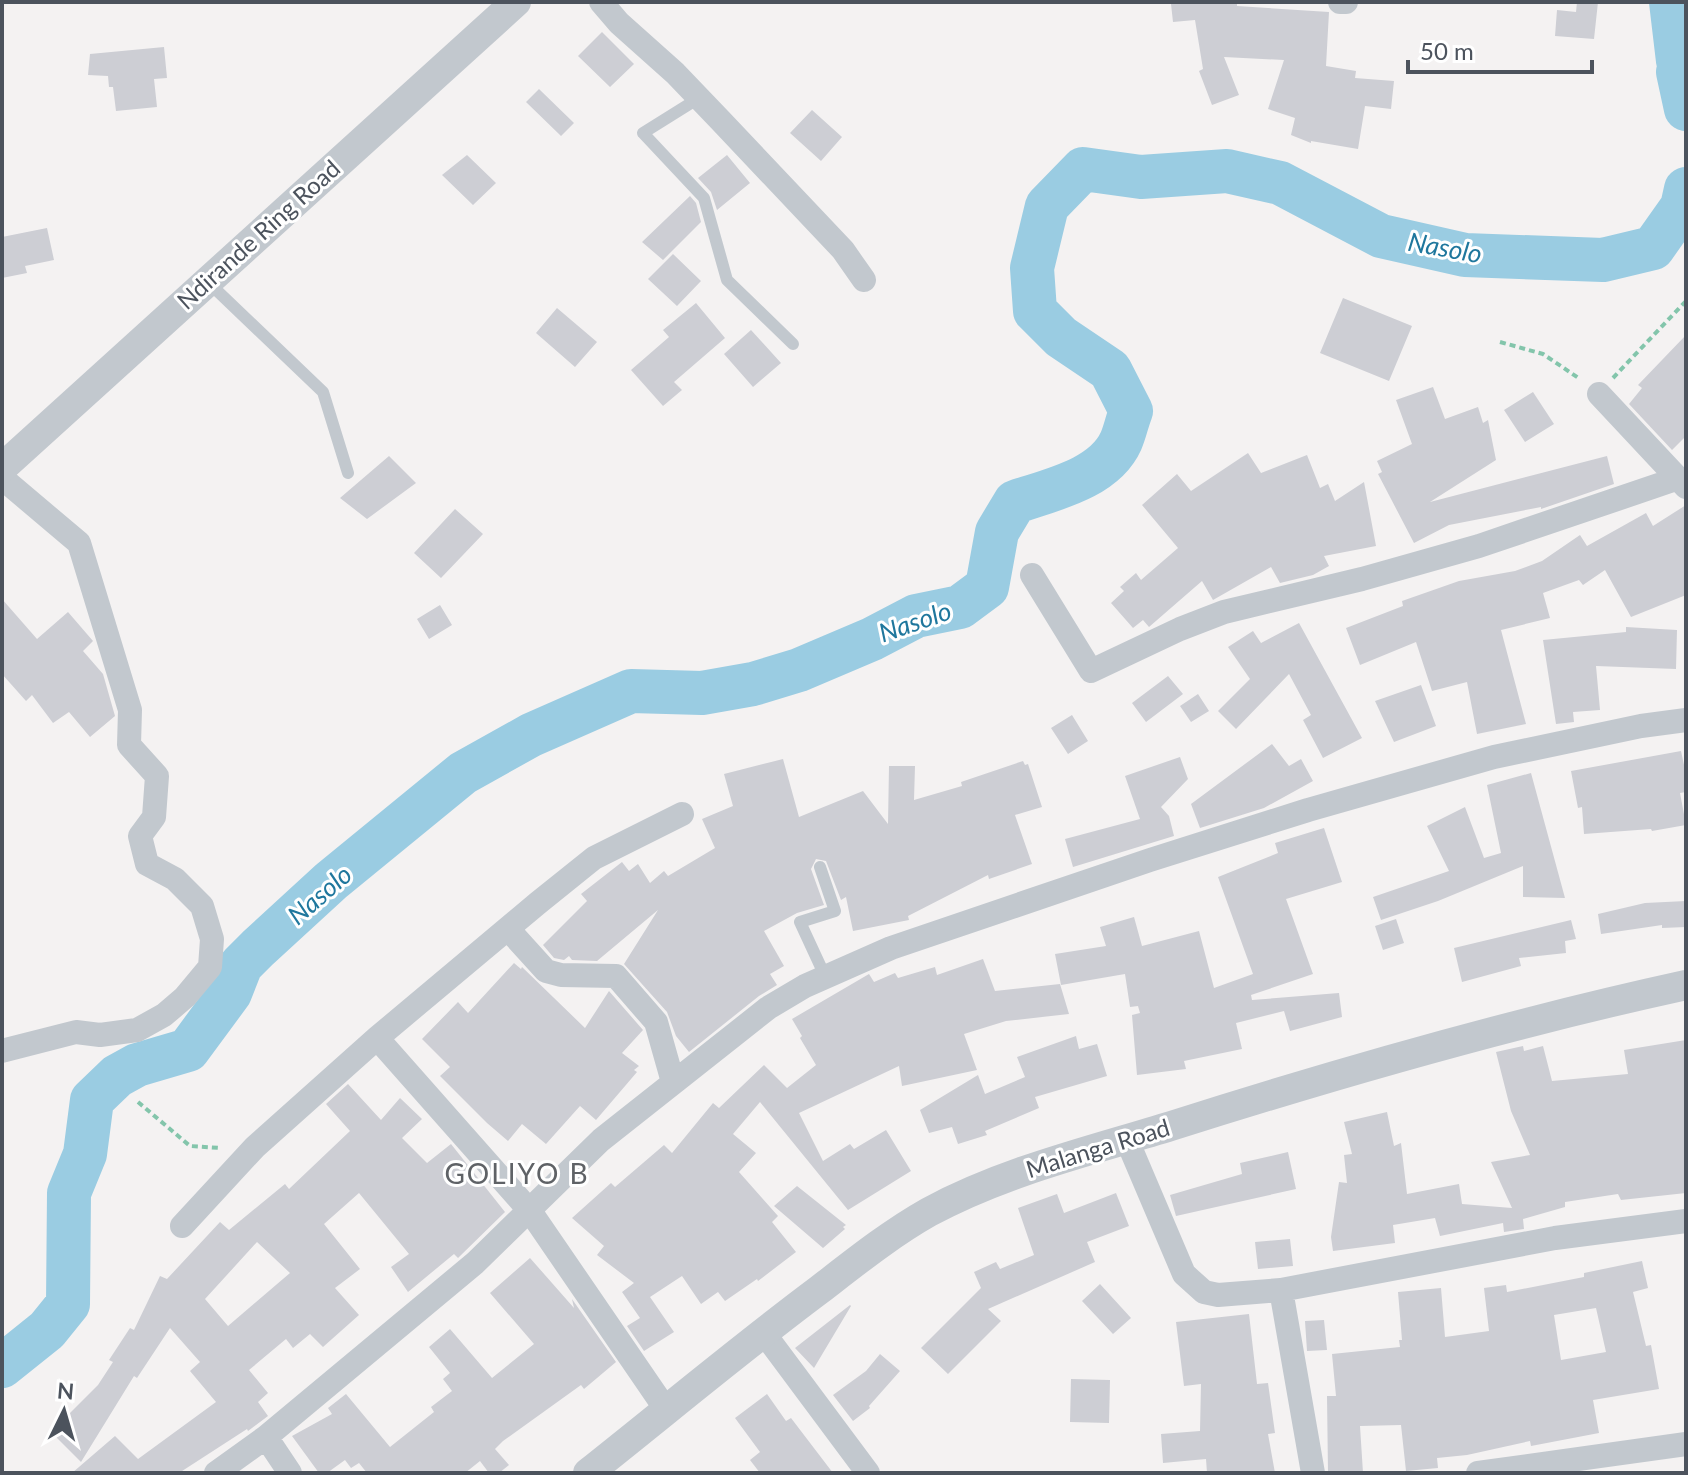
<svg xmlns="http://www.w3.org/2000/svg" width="1688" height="1475" viewBox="0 0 1688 1475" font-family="Lato,sans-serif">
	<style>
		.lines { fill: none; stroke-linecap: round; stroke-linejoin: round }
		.river { stroke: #9acce2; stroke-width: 44 }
		.building { fill: #cdced4; fill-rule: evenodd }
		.path { stroke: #83c5ab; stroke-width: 4; stroke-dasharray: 6 4; stroke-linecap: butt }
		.service { stroke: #c2c8ce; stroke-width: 12 }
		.minor { stroke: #c2c8ce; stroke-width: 24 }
		.tertiary { stroke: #c2c8ce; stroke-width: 30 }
		.labels { text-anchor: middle; stroke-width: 6; stroke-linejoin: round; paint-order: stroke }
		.street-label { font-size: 24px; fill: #4c535d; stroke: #fff }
		.water-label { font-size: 26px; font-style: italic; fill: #1f779d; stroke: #fff }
		.quarter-label { font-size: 28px; letter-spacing: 2px; fill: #5f6266; stroke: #fff }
	</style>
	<rect width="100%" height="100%" fill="#f4f2f2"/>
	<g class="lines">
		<path class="river" d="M1671 2 1678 61
			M1678 72 1686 109
			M2 1366 47 1330 68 1304 69 1193 85 1154 92 1100 117 1076 137 1065 188 1050 230 993 241 965 258 948 331 881 463 773 531 735 631 691 702 693 753 684 799 670 872 639 916 616 960 607 987 587 997 532 1015 502C1050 490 1104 479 1121 441 1125 432 1127 421 1131 411L1110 370 1061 337 1035 311 1032 268 1047 206 1083 169 1141 177 1227 171 1280 183 1381 236 1465 255 1603 260 1653 248 1682 207 1686 189"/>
	</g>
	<path class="building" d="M1185 2H1237V6L1329 12 1326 66 1356 71 1355 78 1394 81 1391 109 1365 106 1358 149 1311 141V143L1291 135 1295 118 1268 109 1284 60 1224 57 1239 95 1212 105 1199 71 1203 69 1195 20 1173 22 1171 4Z
		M1577 2H1598L1594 39 1555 36 1557 10 1576 12Z
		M602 32 634 64 610 87 578 56Z
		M164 47 167 78 154 79 157 107 116 111 113 87H109L108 76 88 75 90 54Z
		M539 89 574 123 561 136 526 102Z
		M812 110 842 137 821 161 790 133Z
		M467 155 496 183 473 205 442 175Z
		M727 155 750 183 717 210 711 192 698 178Z
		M690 196 696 203 701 222 663 260 642 242Z
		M47 228 54 260 25 266 27 273 2 278V237Z
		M673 254 701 281 677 306 648 279Z
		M1343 298 1412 326 1389 381 1320 353Z
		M696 303 725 338 674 382 682 390 663 406 631 370 669 337 663 330Z
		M557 308 597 342 575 367 536 333Z
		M751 330 781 363 753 387 724 354Z
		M1686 335V436L1672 450 1629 404 1642 388 1638 385Z
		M1433 387 1445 419 1478 407 1483 423 1488 420 1496 460 1430 502 1607 456 1614 484 1541 509V507L1449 525 1414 543 1378 474 1382 472 1377 461 1412 444 1396 400Z
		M1533 392 1554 424 1525 442 1504 410Z
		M1248 453 1261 473 1307 455 1320 488 1328 484 1335 501 1364 482 1376 546 1324 556 1329 566 1313 575 1280 583 1271 567 1213 600 1202 581 1149 627 1143 620 1133 628 1111 603 1124 591 1120 587 1136 573 1141 580 1178 548 1142 505 1177 474 1191 491Z
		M389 456 416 483 367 519 340 498Z
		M1686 505V595L1631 617 1605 570 1583 585 1579 580 1543 593 1550 618 1501 630 1526 724 1477 734 1467 682 1432 691 1416 642 1360 665 1346 628 1403 606 1402 601 1459 581 1515 571 1542 561 1580 535 1587 546 1646 513 1653 526Z
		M455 509 483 534 441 578 414 553Z
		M2 599 37 639 68 612 93 641 83 651 103 674 115 716 90 737 69 712 53 723 32 695 26 701 2 674Z
		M440 605 452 625 429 639 417 619Z
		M1299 623 1362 738 1323 758 1303 720 1311 715 1289 674 1236 729 1218 711 1250 679 1228 647 1253 631 1261 643Z
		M1626 627 1677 630 1676 669 1596 666 1600 710 1573 712 1574 722 1556 724 1543 640 1626 632Z
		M1168 676 1183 694 1146 722 1132 703Z
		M1421 685 1436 726 1394 742 1375 701Z
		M1198 694 1209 711 1191 722 1180 706Z
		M1072 715 1088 741 1068 754 1051 728Z
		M1272 744 1289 766 1301 759 1313 781 1264 808 1200 828 1191 804Z
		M1681 751 1686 774V792L1680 793 1686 825 1652 831 1651 829 1584 834 1582 807 1578 808 1571 771Z
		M1180 757 1188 779 1161 807 1169 816 1174 836 1073 867 1065 839 1140 819 1125 776Z
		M783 759 799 817 863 791 888 824 889 766H915L914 800 962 786 961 782 1023 761 1025 765 1028 764 1042 807 1015 815 1032 864 989 879 988 875 908 916 909 920 853 931 846 897 841 900 826 861 816 859 811 869 824 905 797 913 764 931 784 966 770 974 777 985 759 996 689 1052 676 1036 667 1012 624 964 658 910 597 961 572 960 569 956 564 960 554 958 543 945 587 901 581 894 622 862 629 871 638 864 650 883 664 871 668 876 715 848 702 819 733 806 724 774Z
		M1531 773 1565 898 1523 897V866L1438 901 1381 920 1373 897 1449 871 1427 826 1465 807 1484 858 1501 853 1487 785Z
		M1324 828 1342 882 1286 899 1313 974 1251 995 1252 1000 1339 993 1342 1017 1290 1031 1284 1011 1236 1023 1242 1049 1184 1061 1186 1069 1137 1075 1132 1015 1140 1013 1138 1006 1130 1007 1125 974 1061 985 1055 954 1106 946 1100 927 1134 917 1142 946 1199 931 1214 988 1253 974 1218 877 1278 853 1275 843Z
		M1686 901V927L1662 928V925L1601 934 1598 914 1645 903Z
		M1396 919 1404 943 1383 950 1375 926Z
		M1571 920 1576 939 1565 941 1566 953 1519 958 1521 966 1462 982 1454 948Z
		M983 959 995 991 1060 984 1069 1014 1006 1021 964 1034 977 1070 902 1086 899 1066 799 1113 823 1161 850 1144 854 1149 886 1130 911 1171 848 1210 760 1102 733 1134 756 1153 739 1172 778 1216 772 1222 796 1252 758 1281 757 1279 725 1301 718 1292 701 1304 682 1276 650 1297 674 1332 644 1351 627 1326 640 1318 622 1292 634 1283 597 1255 604 1246 572 1218 611 1183 615 1187 664 1145 672 1153 713 1103 719 1108 764 1065 787 1088 816 1065 800 1038 802 1036 792 1019 869 974 874 982 895 973 898 978 935 967 937 975Z
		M514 963 521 969 522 967 585 1028 609 991 643 1030 622 1053 639 1066 634 1070 637 1072 596 1120 580 1106 546 1144 522 1124 508 1141 487 1123 440 1076 450 1067 422 1039 458 1002 468 1013Z
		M1076 1036 1079 1049 1097 1044 1107 1076 1035 1097 1039 1108 985 1131 987 1135 958 1144 952 1127 929 1133 920 1110 978 1075 985 1094 1025 1077 1017 1057Z
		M1686 1040V1193L1621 1200 1618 1194 1565 1202V1207L1523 1219 1524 1229 1504 1232 1503 1223 1440 1236 1435 1218 1393 1225 1395 1243 1333 1251 1331 1237 1339 1182 1347 1183 1344 1155 1352 1154 1344 1122 1387 1112 1394 1146 1401 1143 1407 1194 1459 1184 1462 1204 1512 1208 1491 1162 1530 1155 1511 1111 1496 1052 1523 1046 1524 1051 1543 1046 1552 1081 1628 1074 1624 1050Z
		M348 1084 381 1120 400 1098 422 1119 402 1138 427 1163 451 1144 505 1212 458 1258 454 1254 408 1292 391 1267 409 1254 359 1193 324 1224 360 1269 335 1288 359 1315 323 1347 310 1334 293 1348 286 1339 249 1370 268 1393 258 1402 268 1416 248 1431 247 1429 179 1473H72L115 1436 138 1459 216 1402 190 1371 200 1362 170 1328 137 1378 134 1376 81 1462 51 1432 98 1385 113 1362 109 1360 130 1328 134 1330 160 1276 167 1279 220 1222 229 1230 285 1184 289 1189 350 1131 326 1104ZM257 1242 290 1273 228 1326 205 1299Z
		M1288 1152 1296 1189 1176 1216 1170 1195 1242 1174 1240 1163Z
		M797 1186 846 1225 843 1227 845 1229 823 1248 774 1206Z
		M1116 1193 1129 1226 1087 1242 1095 1262 988 1309 1001 1321 948 1374 921 1348 981 1288 974 1272 996 1262 1000 1269 1034 1255 1018 1208 1057 1194 1064 1213Z
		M1290 1239 1293 1266 1258 1269 1255 1242Z
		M530 1258 574 1308 572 1299 616 1362 584 1389 581 1385 503 1441 495 1449 509 1465 499 1473H489L480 1461 465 1473H367L359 1463 351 1468 345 1460 327 1473H319L292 1436 332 1414 328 1408 346 1394 390 1447 434 1412 431 1407 452 1391 443 1379 450 1373 429 1347 450 1329 492 1378 534 1344 490 1293Z
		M1642 1261 1648 1288 1633 1292 1646 1346 1651 1345 1659 1389 1593 1400 1599 1433 1531 1446 1530 1441 1467 1455 1437 1458 1438 1468 1406 1471 1401 1425 1360 1426 1363 1473H1328L1327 1396H1336L1332 1354 1400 1347 1399 1340H1402L1398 1292 1441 1288 1445 1337 1489 1331 1484 1288 1506 1285 1507 1292 1584 1277V1273ZM1596 1308 1606 1352 1561 1360 1554 1315Z
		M1100 1284 1131 1318 1113 1334 1082 1301Z
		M850 1305 851 1306 814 1368 795 1348Z
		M1249 1314 1257 1384 1268 1383 1275 1433 1268 1434 1275 1473H1207L1206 1459 1163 1463 1161 1434 1200 1431 1201 1384 1184 1386 1176 1322Z
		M1324 1320 1327 1350 1307 1351 1305 1321Z
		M880 1354 900 1371 869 1406 870 1408 853 1421 833 1395 866 1371Z
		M1071 1379 1110 1380 1109 1423 1070 1422Z
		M767 1394 786 1421 791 1418 833 1473H760L750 1460 760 1452 735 1418Z"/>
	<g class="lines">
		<path class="path" d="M1500 342 1543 354 1580 379
			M1613 378 1686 301
			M138 1102 190 1146 220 1148"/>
		<path class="service" d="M699 98 643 133 704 198 727 280 793 344
			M209 283 323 392 348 473
			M820 867 835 911 800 922 825 976"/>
		<path class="minor" d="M601 2 619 23 675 73 721 121 843 250 864 280
			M1340 2H1346
			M1599 394 1686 487
			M2 478 79 543 130 710 129 745 157 776 154 817 140 836 147 864 175 879 202 906 212 939 210 967 185 997 164 1015 137 1030 100 1035 76 1032 2 1051
			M1032 575 1091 671 1180 629 1224 612 1362 579 1479 546 1676 479
			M508 929 546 971 561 975 616 976 656 1022 673 1082
			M377 1038 530 1211 667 1411
			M1127 1140 1184 1274 1204 1292 1218 1295 1281 1290 1555 1238 1686 1221
			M182 1226 255 1147 377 1038 538 903 594 858 682 814
			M1281 1290 1313 1473
			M763 1332 868 1473
			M266 1437 290 1473
			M216 1473 266 1437 475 1263 601 1140 768 1008 805 986 891 948 1150 860 1308 810 1494 757 1641 726 1686 720
			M1478 1473 1686 1444"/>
		<path class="tertiary" d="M2 468 516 2
			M588 1473C665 1412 740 1349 819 1290 854 1263 890 1234 929 1212 1005 1171 1090 1151 1171 1126 1341 1072 1512 1023 1686 985"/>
	</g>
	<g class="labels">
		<g class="street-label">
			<text transform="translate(259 235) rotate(-42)" y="8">Ndirande Ring Road</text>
			<text transform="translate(1098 1149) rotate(-17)" y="8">Malanga Road</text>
		</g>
		<g class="water-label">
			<text transform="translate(1445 248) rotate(10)" y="9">Nasolo</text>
			<text transform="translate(915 622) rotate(-19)" y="9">Nasolo</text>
			<text transform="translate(320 895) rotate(-41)" y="9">Nasolo</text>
		</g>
		<g class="quarter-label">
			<text x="517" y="1184">GOLIYO B</text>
		</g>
	</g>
	<rect width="1688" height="1475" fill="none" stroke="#4c535d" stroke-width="8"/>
	<g transform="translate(64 1411) rotate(5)" stroke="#ffffff" stroke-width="6" paint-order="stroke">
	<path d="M0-6L14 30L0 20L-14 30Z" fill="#4c535d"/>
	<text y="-12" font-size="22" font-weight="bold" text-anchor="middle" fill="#4c535d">N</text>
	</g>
	<path d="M1408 60v12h184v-12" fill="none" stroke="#4c535d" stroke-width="4"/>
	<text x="1420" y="60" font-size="24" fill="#4c535d" stroke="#ffffff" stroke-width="6" paint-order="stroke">50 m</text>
</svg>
